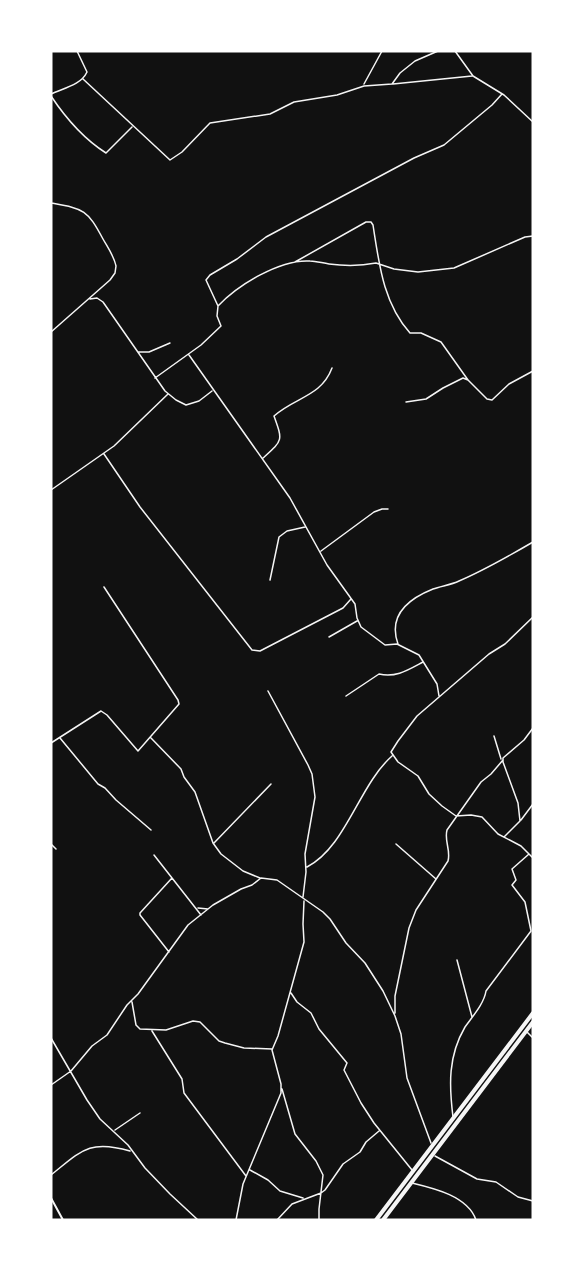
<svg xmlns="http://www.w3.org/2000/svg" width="584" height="1271" viewBox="0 0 584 1271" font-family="Commissioner,sans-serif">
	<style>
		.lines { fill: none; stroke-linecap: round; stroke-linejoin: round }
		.minor { stroke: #f5f5f5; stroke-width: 1.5 }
		.tertiary { stroke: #f5f5f5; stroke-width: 2 }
		.trunk { stroke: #f5f5f5; stroke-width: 4 }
	</style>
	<rect width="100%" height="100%" fill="#111"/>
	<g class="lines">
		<path class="minor" d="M455 51 473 76 504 95 533 122
			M83 79 170 160 182 152 210 123 270 114 294 102 337 95 364 86 392 84 400 73 415 61 438 51
			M364 84 382 51
			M393 84 472 76
			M51 94C64 88 81 85 87 72L77 51
			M51 96C65 117 84 139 106 153L132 127
			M51 203C84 209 87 209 103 239 108 248 114 256 116 266L115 273 110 280 51 332
			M295 262 366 222H371L373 225C379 263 383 303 410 333H421L441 342 468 380
			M90 299 97 298 103 302 165 391 176 400 186 405 199 401 212 391
			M218 306C238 285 280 259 310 261 316 261 322 263 329 264 344 266 361 266 376 263L394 269 418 272 454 268 525 237 533 236
			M138 352H149L170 343
			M189 355 290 498 327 565 355 604 357 618 361 627 385 645 397 644 419 655 437 684 439 696
			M155 378 201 345 221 326 217 316 218 306 206 280 210 275 237 259 266 237 414 158 444 145 492 105 502 94
			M406 402 426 399 443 388 463 378 468 380 487 399 492 400 509 384 533 371
			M104 454 140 507 252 650 260 651 343 608 351 599
			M263 458C283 440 283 441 274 416 295 397 321 397 332 368
			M51 490 114 446 168 394
			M321 551 374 512 382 509H388
			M270 580 279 537 287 531 305 527
			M533 617 505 644 489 654 417 716 398 741 391 752 398 762 418 776 429 794 442 806 456 816 471 815 482 817 498 834 521 846 533 858
			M329 637 357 621
			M398 644C388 616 408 599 433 589 441 586 451 585 459 581 485 570 509 556 533 542
			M268 691 308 765 312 774 315 797 305 854 306 872 303 897
			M346 696 379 674C396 678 408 670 423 662
			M494 736 501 759
			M60 738 98 784 105 788 116 800 151 830
			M151 738 181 769 184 777 195 792 213 843 221 854 243 871 260 878
			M51 743 101 711 107 715 138 751 179 704 178 700 104 587
			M521 820 533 804
			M504 837 520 821 518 803 503 762V758L524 740 533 728
			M214 843 271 784
			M51 844 56 849
			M396 844 436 879
			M154 855 201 915
			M307 867C346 847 359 785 392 756
			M198 908 208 909
			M169 952 140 915V913L172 878
			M457 960 472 1017
			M291 993 297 1002 311 1013 319 1029 347 1063 344 1070 361 1103 374 1123 412 1170
			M132 1002 136 1025 140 1029 166 1030 193 1021 200 1022 219 1041 225 1043 244 1048 272 1049
			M395 1013V996L409 928 416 910 448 861C451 850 444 841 447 830L481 782 491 774 503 760
			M152 1031 182 1079 184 1093 246 1176
			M527 1032 533 1038
			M51 1038 87 1100 100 1119 128 1145 145 1168 170 1194 198 1220
			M51 1085 71 1071 92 1046 107 1035 127 1005 138 994 188 925 213 905 241 889 252 885 261 878 277 880 323 912 330 919 346 943 365 963 383 991 395 1016 401 1034 407 1078 431 1143
			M282 1089 295 1134 316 1161 323 1175 319 1209V1220
			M453 1117C449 1085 448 1056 465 1027 472 1017 484 1004 486 991L531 931 525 902 512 885 516 880 512 869 529 854
			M115 1130 140 1113
			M435 1156 477 1179 496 1182 518 1197 533 1201
			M250 1170 268 1180 280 1191 303 1198
			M51 1175C81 1151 89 1139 130 1151
			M412 1183C433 1188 468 1196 476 1220
			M236 1220 243 1184 281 1093V1084L272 1050 278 1036 304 942 303 924 304 901
			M277 1220 292 1204 321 1193 325 1190 343 1164 360 1152 366 1142 379 1131"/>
		<path class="tertiary" d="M51 1198 63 1220"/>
		<path class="trunk" d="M376 1220 533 1013
			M383 1220 533 1022"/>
	</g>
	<rect width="584" height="1271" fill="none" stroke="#ffffff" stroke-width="105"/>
</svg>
